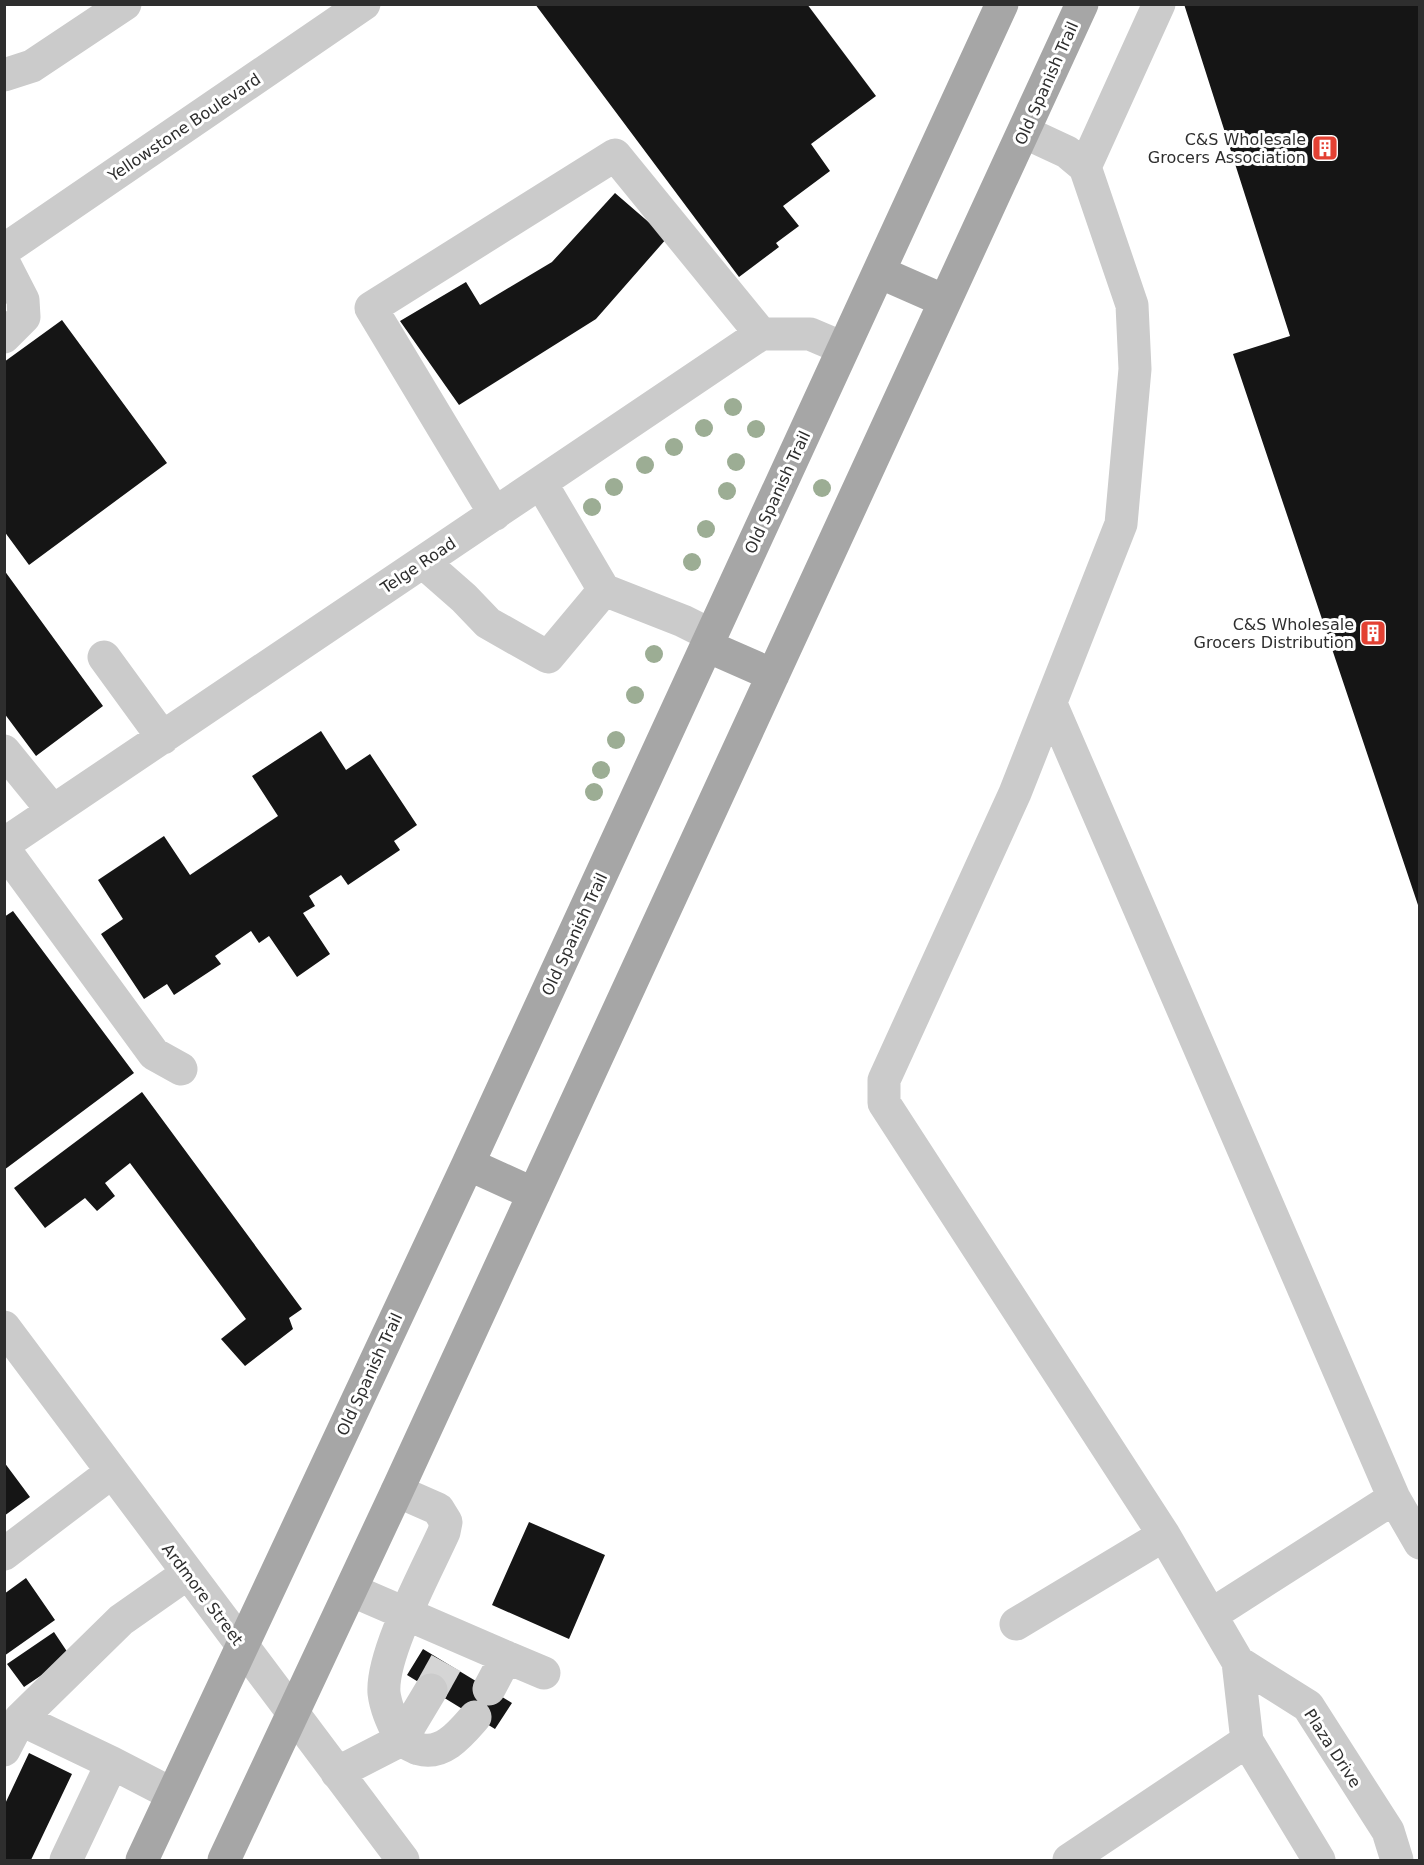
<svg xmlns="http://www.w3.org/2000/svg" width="1424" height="1865" viewBox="0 0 1424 1865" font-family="'DejaVu Sans',sans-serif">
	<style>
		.building { fill: #151515 }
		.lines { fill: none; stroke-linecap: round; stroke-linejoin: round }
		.minor-tunnel { stroke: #d5d5d5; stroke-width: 33; stroke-dasharray: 33 16; stroke-linecap: butt }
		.minor { stroke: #cbcbcb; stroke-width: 33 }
		.major { stroke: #a6a6a6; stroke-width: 33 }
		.tree { fill: #9cad94 }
		.labels { text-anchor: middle; stroke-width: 6; stroke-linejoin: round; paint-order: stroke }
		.street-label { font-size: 16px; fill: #2e2e2e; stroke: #fff }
		.poi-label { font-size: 16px; fill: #2e2e2e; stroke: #fff; text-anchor: end }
	</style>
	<rect width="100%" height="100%" fill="#fff"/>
	<path class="building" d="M535 4H807L876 96 811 144 830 171 783 206 799 226 776 243 779 247 739 277Z
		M1184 4H1420V911L1233 354 1290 336Z
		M615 193 667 238 596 319 459 405 400 321 466 282 480 305 552 262Z
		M62 320 167 463 29 565 4 531V362Z
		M4 570 103 706 36 756 4 713Z
		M321 731 346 770 370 754 417 825 394 841 400 850 348 885 341 875 309 896 315 906 303 913 330 954 297 977 269 936 259 943 251 931 215 956 221 964 174 995 167 984 144 999 101 934 123 919 98 880 164 836 190 875 278 816 252 776Z
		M13 911 134 1073 4 1170V917Z
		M142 1092 302 1309 289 1318 293 1329 245 1366 221 1339 246 1319 130 1163 105 1183 115 1196 97 1211 85 1198 45 1228 14 1188Z
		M4 1462 30 1497 4 1516Z
		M529 1522 605 1555 569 1639 492 1605Z
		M26 1578 55 1620 4 1656V1594Z
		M54 1632 70 1656 24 1687 7 1664Z
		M423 1649 512 1703 495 1729 407 1675Z
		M29 1753 72 1774 31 1860H4V1806Z"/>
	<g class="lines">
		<path class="minor-tunnel" d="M431 1690 446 1663"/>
		<path class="minor" d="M4 75 32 66 125 4
			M1085 167 1159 4
			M4 250 364 4
			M4 263 23 300 24 317 4 337
			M541 483 604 590 683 621 711 635
			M495 514 371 308 615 155 761 334
			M423 562 464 598 488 623 548 657 604 590
			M104 657 163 738
			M1051 704 1394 1498
			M4 751 53 811
			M4 844 761 334H810L843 348
			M4 849 154 1054 181 1069
			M4 1327 403 1860
			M397 1491 438 1509 446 1522 444 1532C427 1570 381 1654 384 1693 386 1710 394 1725 401 1740L431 1690
			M1164 1535 1238 1662 1247 1741 1319 1860
			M4 1554 112 1472
			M351 1590 506 1657 489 1689
			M1211 1615 1394 1498 1420 1543
			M1016 1624 1164 1535 884 1103V1080L1015 793 1121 524 1135 369 1132 305 1085 167 1067 152 1024 132
			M506 1657 544 1673
			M1238 1662 1308 1706 1388 1831 1397 1860
			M20 1719 112 1763
			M4 1750 20 1719 121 1620 188 1573
			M337 1773 401 1740C407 1743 413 1747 419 1749 443 1756 461 1733 475 1717
			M66 1860 112 1763 172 1794
			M1069 1860 1247 1741"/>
		<path class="major" d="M879 272 945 301
			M707 646 773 675
			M468 1164 534 1194
			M142 1860 468 1164 1002 4
			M224 1860 397 1491 1082 4"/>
	</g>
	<g class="tree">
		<circle cx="733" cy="407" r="9"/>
		<circle cx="704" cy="428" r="9"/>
		<circle cx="756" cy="429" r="9"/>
		<circle cx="674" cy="447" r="9"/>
		<circle cx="736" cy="462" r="9"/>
		<circle cx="645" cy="465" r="9"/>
		<circle cx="614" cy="487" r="9"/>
		<circle cx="822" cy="488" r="9"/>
		<circle cx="727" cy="491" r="9"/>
		<circle cx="592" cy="507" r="9"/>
		<circle cx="706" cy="529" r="9"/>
		<circle cx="692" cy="562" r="9"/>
		<circle cx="654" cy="654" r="9"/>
		<circle cx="635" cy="695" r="9"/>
		<circle cx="616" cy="740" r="9"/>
		<circle cx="601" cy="770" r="9"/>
		<circle cx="594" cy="792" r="9"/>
	</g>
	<defs>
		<symbol id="building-square" viewBox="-11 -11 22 22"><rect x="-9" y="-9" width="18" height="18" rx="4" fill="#e34133" stroke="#fff"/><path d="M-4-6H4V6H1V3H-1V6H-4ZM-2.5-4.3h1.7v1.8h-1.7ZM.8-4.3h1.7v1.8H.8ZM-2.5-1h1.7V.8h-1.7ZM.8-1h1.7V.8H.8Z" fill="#fff"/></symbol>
	</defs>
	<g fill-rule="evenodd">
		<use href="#building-square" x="1310" y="133" width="30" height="30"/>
		<use href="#building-square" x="1358" y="618" width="30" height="30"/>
	</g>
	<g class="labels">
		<g class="street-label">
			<text transform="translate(1046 83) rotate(-66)" y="6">Old Spanish Trail</text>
			<text transform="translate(184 127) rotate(-34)" y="6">Yellowstone Boulevard</text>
			<text transform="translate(777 492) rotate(-65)" y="6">Old Spanish Trail</text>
			<text transform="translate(418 565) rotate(-34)" y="6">Telge Road</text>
			<text transform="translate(574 934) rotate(-65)" y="6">Old Spanish Trail</text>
			<text transform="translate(369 1374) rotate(-65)" y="6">Old Spanish Trail</text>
			<text transform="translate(203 1594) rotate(53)" y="6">Ardmore Street</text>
			<text transform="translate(1333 1748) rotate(57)" y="6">Plaza Drive</text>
		</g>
		<g class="poi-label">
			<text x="1306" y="145">C&amp;S Wholesale<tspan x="1306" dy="18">Grocers Association</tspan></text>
			<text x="1354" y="630">C&amp;S Wholesale<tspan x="1354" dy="18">Grocers Distribution</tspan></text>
		</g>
	</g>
	<rect width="1424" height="1865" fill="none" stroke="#2e2e2e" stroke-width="12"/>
</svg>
